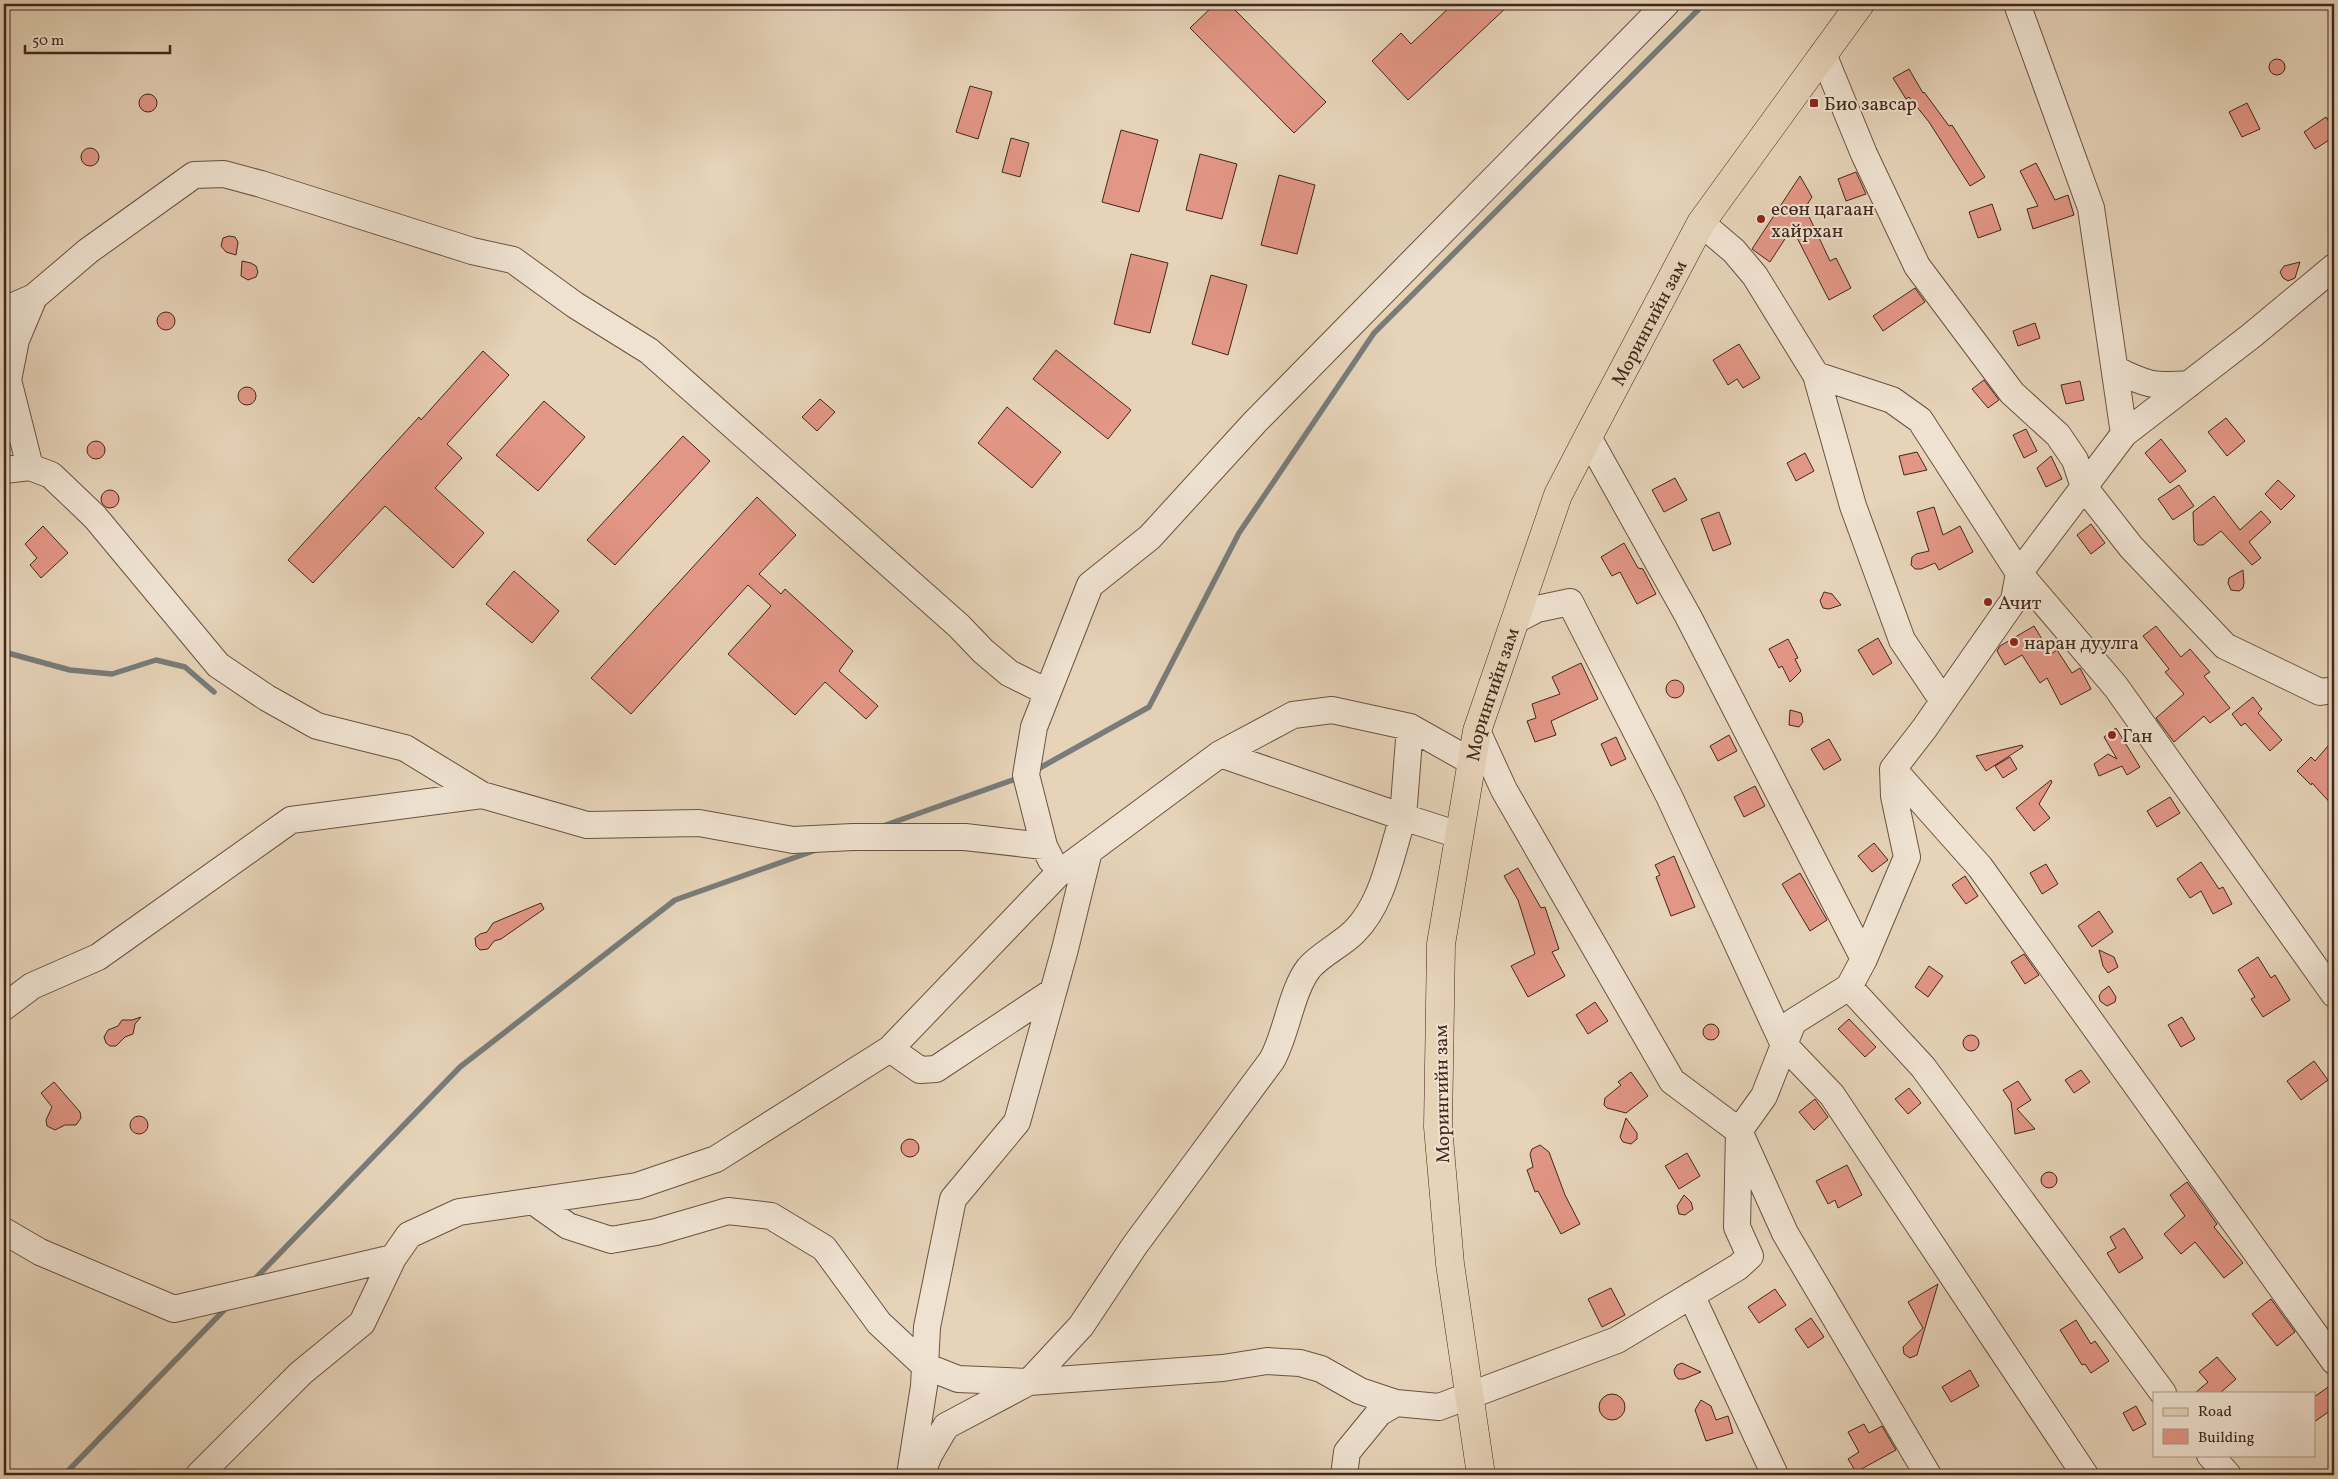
<svg xmlns="http://www.w3.org/2000/svg" width="2338" height="1479" viewBox="0 0 2338 1479" font-family="Vollkorn,serif">
	<style>
		.lines { fill: none; stroke-linecap: round; stroke-linejoin: round }
		.stream { stroke: #787c7b; stroke-width: 5.5 }
		.building { fill: #e29685; stroke: #42271c }
		.minor-casing { stroke: #6b5243; stroke-width: 28 }
		.major-casing { stroke: #42271c; stroke-width: 29 }
		.minor { stroke: #efe2d1; stroke-width: 26 }
		.major { stroke: #e6d3b8; stroke-width: 28 }
		.poi-dot { fill: #8f2418; stroke: #efe2d1; stroke-width: 2 }
		.labels { text-anchor: middle; stroke-width: 4; stroke-linejoin: round; paint-order: stroke }
		.poi-label { font-size: 19px; fill: #42271c; stroke: #efe2d1; text-anchor: start }
		.street-label { font-size: 19px; fill: #42271c; stroke: #efe2d1 }
	</style>
	<rect width="100%" height="100%" fill="#e6d3b8"/>
	<filter id="stains"><feTurbulence type="fractalNoise" baseFrequency=".004" numOctaves="4"/><feColorMatrix values="0 0 0 0 .2 0 0 0 0 .09 0 0 0 0 .02 0 0 0 .5 -.17"/></filter>
	<radialGradient id="worn" r=".72"><stop offset=".6" stop-color="#630" stop-opacity="0"/><stop offset="1" stop-color="#630" stop-opacity=".3"/></radialGradient>
	<g class="lines">
		<path class="stream" d="M4 652 70 670 112 674 156 660 185 667 214 692
			M1036 770 1149 707 1239 533 1374 333 1704 4
			M883 826 1021 777
			M252 1282 460 1067 675 900 816 850
			M64 1475 228 1306"/>
	</g>
	<path class="building" d="M1215 4H1229L1326 102 1294 133 1190 28Z
		M1453 4H1510L1408 100 1372 61 1401 33 1411 44Z
		M2269 67a8 8 0 1 1 16 0a8 8 0 1 1-16 0Z
		M1909 69 1923 93 1924 92 1949 126 1952 125 1985 177 1970 186 1929 122 1909 97 1906 99 1893 78Z
		M970 86 992 92 978 139 956 132Z
		M139 103a9 9 0 1 1 18 0a9 9 0 1 1-18 0Z
		M2247 103 2260 129 2242 137 2229 112Z
		M2326 117 2334 130V137L2315 149 2304 132Z
		M1121 130 1158 140 1139 212 1102 202Z
		M1011 138 1029 143 1020 177 1002 172Z
		M81 157a9 9 0 1 1 18 0a9 9 0 1 1-18 0Z
		M1200 154 1237 164 1222 219 1186 210Z
		M2036 163 2055 200 2068 195 2074 215 2033 229 2027 209 2038 206 2020 171Z
		M1856 172 1866 194 1846 201 1838 179Z
		M1279 175 1315 185 1297 254 1261 245Z
		M1800 176 1812 197 1805 208 1830 261 1836 258 1851 288 1829 300 1792 228 1770 262 1752 249Z
		M1992 204 2001 230 1978 238 1969 212Z
		M229 236 235 237 238 242 236 255 226 252 221 246 223 238Z
		M1131 254 1168 263 1150 333 1114 324Z
		M242 261 251 263 256 266 258 272 256 277 248 280 241 276Z
		M2300 262 2295 278 2288 281 2283 278 2280 272 2284 266Z
		M1211 275 1247 285 1228 355 1192 344Z
		M1915 288 1925 302 1883 331 1873 316Z
		M157 321a9 9 0 1 1 18 0a9 9 0 1 1-18 0Z
		M2035 323 2040 338 2018 346 2013 331Z
		M1739 344 1760 378 1743 388 1737 379 1728 385 1713 360Z
		M1056 350 1131 410 1108 439 1033 379Z
		M483 351 509 375 447 444 462 458 435 488 484 533 453 568 385 506 313 583 288 560 419 417 421 420Z
		M1984 380 1999 400 1988 408 1972 389Z
		M2080 381 2084 400 2066 404 2061 385Z
		M238 396a9 9 0 1 1 18 0a9 9 0 1 1-18 0Z
		M820 399 835 412 817 431 802 417Z
		M544 401 585 437 538 491 496 455Z
		M1007 407 1061 452 1032 488 978 443Z
		M2226 418 2245 441 2227 456 2208 432Z
		M2026 429 2037 451 2024 458 2013 435Z
		M683 436 710 461 615 565 587 540Z
		M2161 439 2186 471 2170 483 2145 453Z
		M87 450a9 9 0 1 1 18 0a9 9 0 1 1-18 0Z
		M1917 452 1927 470 1904 475 1899 456Z
		M1805 453 1814 471 1796 481 1787 463Z
		M2051 456 2062 479 2046 487 2037 468Z
		M1675 478 1687 500 1664 512 1652 490Z
		M2278 480 2295 496 2281 510 2265 494Z
		M2179 485 2194 506 2173 520 2158 499Z
		M101 499a9 9 0 1 1 18 0a9 9 0 1 1-18 0Z
		M2214 496 2240 530 2261 511 2271 522 2249 542 2261 558 2252 565 2221 531 2203 545H2198L2194 541 2193 512Z
		M757 497 796 535 759 574 781 594 785 589 853 651 839 671 878 706 866 719 825 682 795 715 728 654 771 606 748 585 631 714 591 678Z
		M1934 507 1943 535 1960 526 1973 552 1939 570 1935 563 1921 569H1915L1911 565 1912 557 1916 554 1929 551 1917 512Z
		M1719 512 1731 544 1713 551 1701 519Z
		M2091 524 2105 543 2091 554 2077 535Z
		M43 526 68 553 41 578 30 565 37 558 25 544Z
		M1624 543 1638 568 1643 569 1656 594 1637 604 1620 572 1612 576 1601 557Z
		M2243 570 2244 583 2243 588 2239 591 2231 590 2228 583 2229 578Z
		M514 571 559 611 532 643 486 604Z
		M1824 592 1832 594 1841 605 1829 609 1823 608 1820 601Z
		M2034 626 2051 654 2057 650 2072 673 2080 668 2091 689 2061 705 2047 678 2040 683 2022 655 2005 665 1997 651 2000 646Z
		M2156 626 2181 657 2190 649 2210 672 2204 676 2230 708 2210 723 2204 716 2174 742 2156 718 2184 694 2165 672 2169 669 2143 636Z
		M1878 638 1892 663 1873 675 1858 650Z
		M1788 639 1798 658 1795 659 1801 671 1790 682 1782 666 1779 668 1769 649Z
		M1581 663 1598 699 1551 721 1556 735 1535 742 1527 721 1536 718 1532 704 1560 694 1552 677Z
		M1666 689a9 9 0 1 1 18 0a9 9 0 1 1-18 0Z
		M2253 697 2262 709 2258 713 2282 740 2270 751 2245 723 2241 726 2232 714Z
		M1790 710 1801 713 1802 716 1803 722 1799 727 1789 725Z
		M2116 728 2140 767 2127 775 2122 766 2099 776 2094 764 2108 754 2117 759 2104 737Z
		M1729 735 1737 751 1718 761 1710 746Z
		M1616 737 1626 759 1611 766 1601 744Z
		M1829 739 1841 760 1824 770 1811 749Z
		M2334 739V807L2312 783 2311 785 2297 771 2311 757 2315 761Z
		M2022 745 2023 747 1986 771 1976 756Z
		M2010 757 2017 769 2003 778 1995 766Z
		M2051 780 2052 782 2039 804 2050 818 2034 831 2016 808Z
		M1755 786 1765 806 1744 817 1734 797Z
		M2170 797 2180 813 2157 827 2147 811Z
		M1874 843 1888 860 1872 872 1858 856Z
		M1674 856 1695 907 1671 916 1656 877 1660 875 1655 865Z
		M2201 862 2219 889 2223 887 2232 904 2213 914 2201 891 2190 898 2177 879Z
		M2046 864 2058 884 2042 894 2030 873Z
		M1518 868 1541 908 1545 907 1559 949 1552 952 1565 976 1528 997 1511 966 1535 954 1518 900 1504 876Z
		M1800 873 1827 920 1810 931 1782 884Z
		M1965 876 1978 896 1966 904 1952 885Z
		M541 903 544 909 501 939 494 941 488 949 480 950 476 946 475 938 480 934 487 932 493 923Z
		M2099 911 2113 932 2092 947 2078 926Z
		M2099 950 2114 957 2118 967 2108 973 2103 966Z
		M2024 954 2039 975 2025 984 2011 962Z
		M2258 957 2271 978 2275 975 2290 1000 2263 1017 2251 999 2255 997 2238 970Z
		M1929 966 1943 976 1928 997 1915 987Z
		M2109 986 2116 997 2115 1002 2107 1006 2100 1001 2099 996 2102 991Z
		M1595 1002 1608 1021 1588 1034 1576 1015Z
		M141 1017 135 1024 133 1034 125 1037 116 1046H110L106 1043 104 1037 108 1030 118 1026 122 1020H132Z
		M2182 1017 2195 1039 2181 1047 2168 1025Z
		M1849 1019 1876 1047 1865 1057 1838 1029Z
		M1703 1032a8 8 0 1 1 16 0a8 8 0 1 1-16 0Z
		M1963 1043a8 8 0 1 1 16 0a8 8 0 1 1-16 0Z
		M2314 1061 2328 1080 2301 1100 2287 1081Z
		M2081 1070 2090 1082 2074 1093 2065 1080Z
		M1631 1072 1648 1096 1626 1113 1607 1108 1604 1105 1605 1098 1621 1085 1618 1082Z
		M2018 1081 2031 1100 2017 1109 2035 1129 2015 1134 2011 1102 2003 1090Z
		M54 1082 80 1112 81 1118 76 1125H65L55 1130 47 1126 46 1120 52 1107 41 1093Z
		M1909 1088 1921 1103 1908 1114 1895 1099Z
		M1815 1099 1828 1117 1814 1130 1799 1112Z
		M130 1125a9 9 0 1 1 18 0a9 9 0 1 1-18 0Z
		M1626 1118 1637 1133V1139L1631 1144 1623 1142 1620 1137Z
		M901 1148a9 9 0 1 1 18 0a9 9 0 1 1-18 0Z
		M1540 1145 1549 1152 1565 1195 1580 1224 1561 1234 1538 1191 1535 1192 1527 1170 1533 1167 1530 1154 1532 1149Z
		M1687 1153 1700 1176 1679 1189 1665 1166Z
		M1847 1165 1862 1195 1838 1208 1835 1200 1828 1204 1816 1181Z
		M2041 1180a8 8 0 1 1 16 0a8 8 0 1 1-16 0Z
		M2187 1182 2217 1224 2214 1227 2243 1263 2224 1278 2195 1242 2181 1254 2164 1234 2185 1216 2170 1195Z
		M1684 1195 1691 1202 1693 1209 1685 1215 1679 1214 1677 1206Z
		M2124 1228 2143 1258 2119 1273 2107 1253 2116 1248 2110 1237Z
		M1938 1284 1917 1355 1910 1358 1904 1354 1903 1347 1923 1328 1908 1302Z
		M1611 1288 1625 1315 1602 1327 1588 1299Z
		M1775 1289 1786 1305 1759 1323 1748 1307Z
		M2271 1299 2295 1332 2277 1346 2252 1314Z
		M1811 1318 1824 1337 1808 1348 1795 1329Z
		M2076 1320 2091 1344 2095 1341 2109 1361 2091 1373 2085 1364 2082 1365 2060 1330Z
		M2217 1357 2236 1379 2220 1393H2195L2208 1382 2199 1372Z
		M1682 1363 1684 1364 1701 1372 1684 1379H1678L1675 1375 1674 1370 1677 1365Z
		M1970 1370 1979 1386 1951 1402 1942 1387Z
		M2334 1383V1408L2314 1422V1397Z
		M1599 1407a13 13 0 1 1 26 0a13 13 0 1 1-26 0Z
		M1701 1400 1711 1406 1716 1420 1728 1416 1733 1433 1706 1441 1695 1410Z
		M2136 1406 2146 1424 2133 1431 2123 1413Z
		M1864 1424 1869 1433 1882 1426 1896 1450 1856 1472 1848 1459 1859 1452 1848 1432Z"/>
	<g class="lines">
		<defs>
			<path id="minor" d="M2017 4 2091 208 2124 434
				M1823 54 1864 154 1917 266 2012 393 2058 435 2075 460 2084 487 2131 547 2225 646 2320 692 2334 690
				M2334 267 2251 336 2124 434 2019 573 2116 687 2334 994
				M4 310 34 297 88 251 194 175 224 174 261 184 472 251 513 260 575 305 649 351 959 626 983 651 1009 673 1047 692
				M2115 369C2146 385 2155 387 2189 384
				M1816 375 1853 506 1902 640 1943 701
				M1588 437 1688 616 1864 959
				M30 467 8 380 16 340 34 297
				M4 470 30 467 51 475 95 517 218 665 267 698 317 726 405 748 482 795 587 825 699 823 793 840 853 837H965L1044 846
				M1516 620 1537 609 1570 602 1669 796 1784 1045 1832 1095 2085 1475
				M1410 727 1403 817 1459 835
				M1477 731 1504 790 1672 1081 1739 1131 1785 1233 1928 1475
				M1893 769 1980 867 2334 1361
				M1051 860 1044 846 1026 775 1034 727 1090 585 1150 537 1255 422 1666 4
				M1849 987 1923 1067 2163 1393
				M4 1007 32 986 98 957 291 820 482 795
				M890 1049 920 1070 936 1069 1052 992
				M533 1201 568 1226 611 1240 656 1232 728 1211 771 1216 824 1248 879 1323 925 1366 958 1379 1029 1382 1223 1368 1267 1361 1300 1363 1321 1369 1360 1391 1396 1403 1439 1407 1617 1340 1738 1267 1750 1256 1737 1227 1739 1131 1764 1096 1793 1022 1849 987 1864 959 1907 857 1894 796 1893 769 1924 729 2014 600 2019 573 1920 420 1892 400 1816 375 1755 276 1734 251 1701 223
				M4 1231 40 1252 174 1309 393 1258
				M1691 1295 1775 1475
				M2210 1455 2228 1475
				M199 1475 301 1373 362 1323 393 1258 409 1235 459 1212 637 1186 716 1159 890 1049 1058 874 1220 754 1293 715 1332 710 1410 727 1472 762
				M910 1475 924 1386 927 1327 953 1199 1017 1122 1065 949 1089 851
				M921 1475 929 1455 946 1426 1029 1382 1081 1326 1135 1245 1272 1060C1287 1033 1291 991 1309 968 1321 954 1341 945 1354 932 1383 904 1391 854 1403 817L1220 754
				M1344 1475 1347 1452 1379 1413 1396 1403"/>
			<g id="major">
				<path id="s1" d="M1481 1475 1450 1264 1438 1127 1441 944 1477 731 1558 495 1588 437 1701 223 1860 4"/>
			</g>
		</defs>
		<use href="#minor" class="minor-casing"/>
		<use href="#major" class="major-casing"/>
		<use href="#minor" class="minor"/>
		<use href="#major" class="major"/>
	</g>
	<g class="poi-dot">
		<rect x="1809" y="98" width="10" height="10" rx="2.5"/>
		<circle cx="1761" cy="219" r="5"/>
		<circle cx="1988" cy="602" r="5"/>
		<circle cx="2014" cy="642" r="5"/>
		<circle cx="2112" cy="735" r="5"/>
	</g>
	<g class="labels">
		<g class="poi-label">
			<text x="1824" y="110">Био завсар</text>
			<text x="1771" y="215">есөн цагаан<tspan x="1771" dy="22">хайрхан</tspan></text>
			<text x="1998" y="609">Ачит</text>
			<text x="2024" y="649">наран дуулга</text>
			<text x="2122" y="742">Ган</text>
		</g>
		<g class="street-label">
			<text dy="7" stroke="none"><textPath href="#s1" startOffset="1194">Морингийн зам</textPath></text>
			<text dy="7" stroke="none"><textPath href="#s1" startOffset="789">Морингийн зам</textPath></text>
			<text transform="translate(1441 1094) rotate(-91)" y="7">Морингийн зам</text>
		</g>
	</g>
	<rect width="2338" height="1479" fill="none" stroke="#e6d3b8" stroke-width="20"/>
	<rect x="5" y="5" width="2328" height="1469" fill="none" stroke="#42271c" stroke-width="2.5"/>
	<rect x="10" y="10" width="2318" height="1459" fill="none" stroke="#42271c"/>
	<rect x="2153" y="1392" width="162" height="65" fill="#efe2d1" stroke="#aa9789"/>
	<rect x="2163" y="1408" width="25" height="8" fill="#e6d3b8" stroke="#aa9789"/>
	<text x="2198" y="1416" font-size="15" fill="#42271c">Road</text>
	<rect x="2163" y="1429" width="25" height="15" fill="#e29685" stroke="#aa9789"/>
	<text x="2198" y="1442" font-size="15" fill="#42271c">Building</text>
	<path d="M25 45v8h145v-8" fill="none" stroke="#42271c" stroke-width="2.5"/>
	<text x="32" y="45" font-size="15" fill="#42271c" stroke="#efe2d1" stroke-width="4" paint-order="stroke">50 m</text>
	<rect width="100%" height="100%" filter="url(#stains)"/>
	<rect width="100%" height="100%" fill="url(#worn)"/>
</svg>
